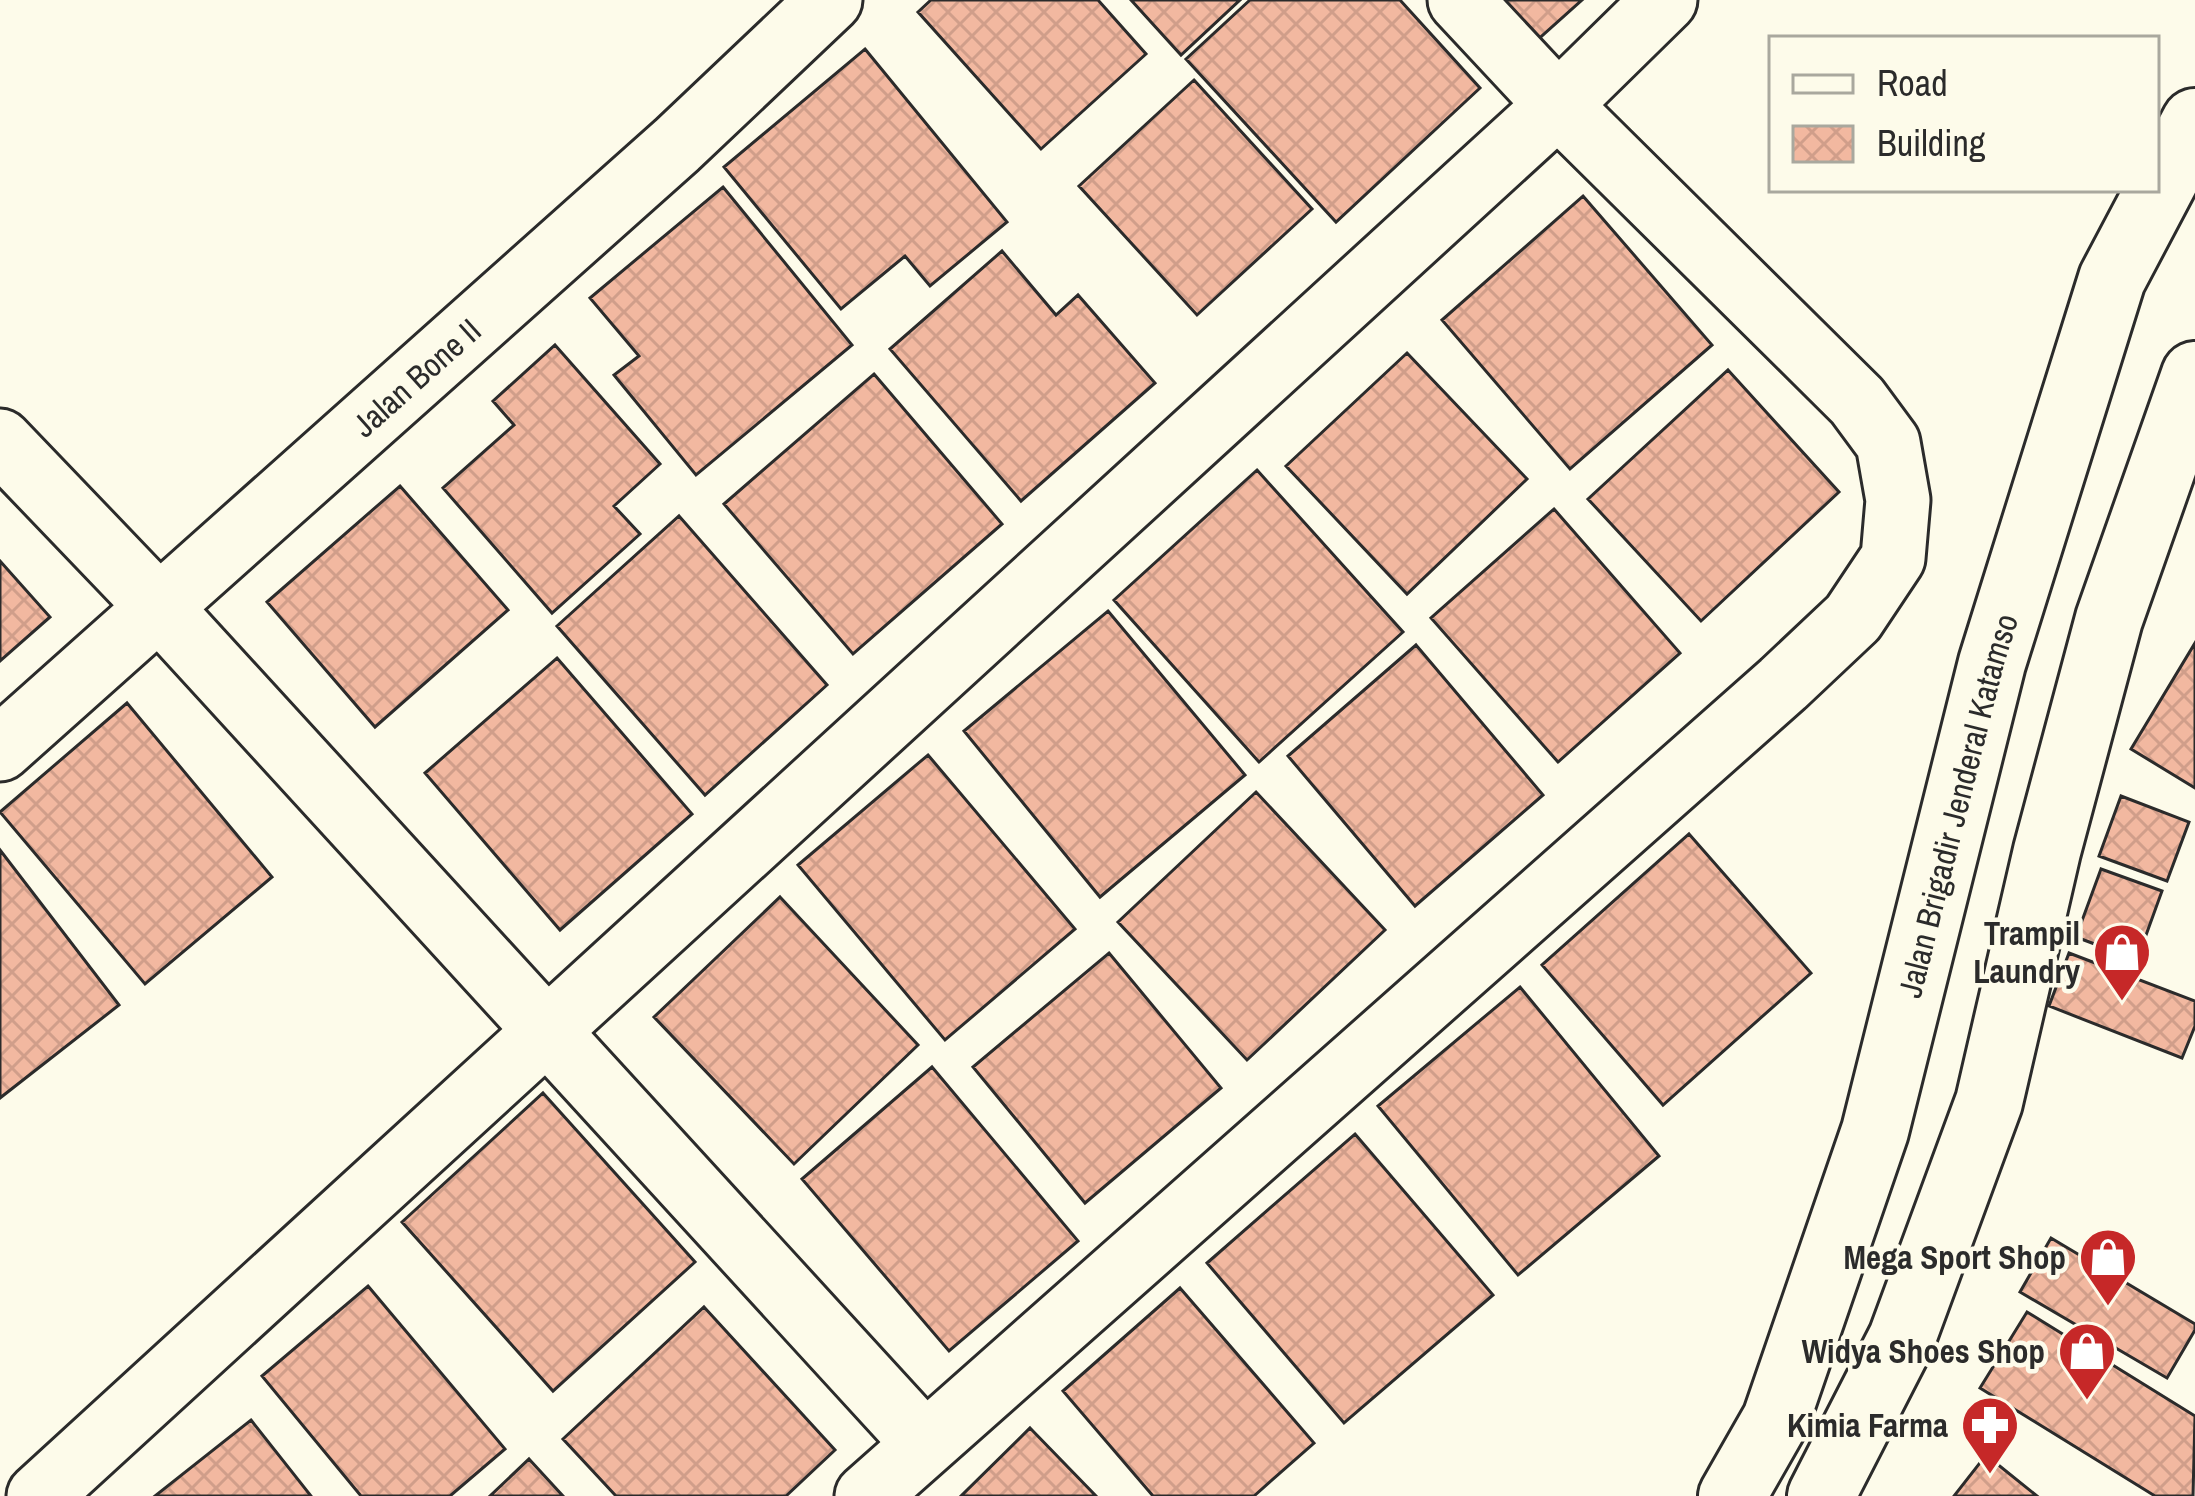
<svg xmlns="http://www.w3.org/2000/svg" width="2195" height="1496" viewBox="0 0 2195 1496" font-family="'Archivo Narrow',sans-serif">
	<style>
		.building { fill: url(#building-cross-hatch); stroke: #2b2b2b; stroke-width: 3 }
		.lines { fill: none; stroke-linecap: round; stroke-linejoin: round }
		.minor-casing { stroke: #2b2b2b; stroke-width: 69 }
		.secondary-casing { stroke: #2b2b2b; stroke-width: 72 }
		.minor { stroke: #fdfbea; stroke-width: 63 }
		.secondary { stroke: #fdfbea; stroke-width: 66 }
		.labels { text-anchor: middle; stroke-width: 9; stroke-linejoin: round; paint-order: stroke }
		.street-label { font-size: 33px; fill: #2b2b2b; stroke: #fdfbea }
		.poi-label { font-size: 33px; font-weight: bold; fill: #2b2b2b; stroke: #fdfbea; text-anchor: end }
	</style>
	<defs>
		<pattern id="building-cross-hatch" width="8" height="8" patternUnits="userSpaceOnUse" patternTransform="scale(3)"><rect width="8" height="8" fill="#f2b8a0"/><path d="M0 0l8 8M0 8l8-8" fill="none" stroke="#d09e8a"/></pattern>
	</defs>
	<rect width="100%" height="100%" fill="#fdfbea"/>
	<path class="building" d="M931 0H1098L1146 54 1041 149 918 12Z
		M1131 0H1240L1181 55Z
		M1250 0H1400L1480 88 1336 222 1186 59Z
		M1498 0H1582L1535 42Z
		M865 49 1007 222 930 286 905 256 841 309 724 167Z
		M1194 80 1312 209 1197 315 1079 186Z
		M723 187 852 345 696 475 614 375 639 356 590 298Z
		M1583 196 1712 345 1570 469 1442 320Z
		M1002 251 1056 315 1078 295 1155 383 1021 501 890 349Z
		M555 345 660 464 614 506 640 534 552 613 443 488 514 425 493 401Z
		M1407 353 1527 479 1407 594 1286 466Z
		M1728 370 1839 492 1701 621 1588 499Z
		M874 374 1002 524 853 654 724 504Z
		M1257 470 1403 632 1259 762 1114 600Z
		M400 486 508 610 375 727 267 602Z
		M1554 509 1680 653 1558 762 1431 618Z
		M679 516 827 685 705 795 557 626Z
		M0 561 50 617 0 661Z
		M1108 611 1245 775 1100 897 964 731Z
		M2195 643V788L2131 749Z
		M1416 645 1543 795 1415 906 1288 756Z
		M557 658 692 814 560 930 425 773Z
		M127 703 272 877 145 984 0 812Z
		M928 755 1075 929 945 1040 798 865Z
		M1256 792 1385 930 1247 1060 1118 922Z
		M2121 796 2189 822 2167 881 2099 856Z
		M1689 834 1811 973 1663 1105 1542 965Z
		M0 850 119 1005 0 1098Z
		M2101 869 2162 891 2137 960 2076 937Z
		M780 897 918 1045 794 1164 654 1017Z
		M1109 953 1221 1088 1085 1203 973 1067Z
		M2069 953 2195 1001V1026L2182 1058 2049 1006Z
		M1520 987 1659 1156 1518 1275 1378 1106Z
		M932 1067 1078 1241 949 1351 802 1179Z
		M543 1093 695 1262 553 1391 402 1222Z
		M1355 1134 1493 1295 1344 1423 1207 1263Z
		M2051 1238 2195 1324V1330L2167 1378 2020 1292Z
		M368 1286 505 1449 450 1496H361L262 1376Z
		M1180 1288 1314 1443 1254 1496H1153L1063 1391Z
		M704 1307 835 1450 786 1496H616L563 1439Z
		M2027 1312 2195 1416 2193 1496H2155L1980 1388Z
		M251 1420 311 1496H155Z
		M1030 1428 1096 1496H961Z
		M1986 1455 2037 1496H1954Z
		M529 1459 563 1496H490Z"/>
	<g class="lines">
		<defs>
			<g id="minor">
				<path d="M0 441 158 606 924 1443"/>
				<path id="s1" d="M0 749 677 145 830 0"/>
				<path d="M39 1496 1558 105 1665 0"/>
				<path d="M867 1496 1783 684 1853 618 1893 558 1898 500 1888 443 1857 401 1558 105 1460 0"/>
			</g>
			<g id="secondary">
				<path id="s2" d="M1732 1496 1776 1419 1875 1131 1992 663 2112 279 2195 122"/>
				<path d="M1821 1496 1902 1338 1989 1102 2047 851 2109 619 2195 375"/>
			</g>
		</defs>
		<use href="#minor" class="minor-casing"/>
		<use href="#secondary" class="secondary-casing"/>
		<use href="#minor" class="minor"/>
		<use href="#secondary" class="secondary"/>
	</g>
	<defs>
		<symbol id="shop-pin" viewBox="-11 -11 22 30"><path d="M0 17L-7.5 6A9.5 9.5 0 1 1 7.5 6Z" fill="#c62828" stroke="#fdfbea"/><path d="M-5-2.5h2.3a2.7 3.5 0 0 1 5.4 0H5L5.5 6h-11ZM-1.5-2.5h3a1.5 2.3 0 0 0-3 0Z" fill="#fff"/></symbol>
		<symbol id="pharmacy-pin" viewBox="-11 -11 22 30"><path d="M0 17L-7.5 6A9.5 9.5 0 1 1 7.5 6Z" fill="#c62828" stroke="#fdfbea"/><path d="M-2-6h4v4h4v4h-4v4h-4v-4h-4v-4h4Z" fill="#fff"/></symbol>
	</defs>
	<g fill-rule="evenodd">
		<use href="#shop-pin" x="2089" y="919" width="66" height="90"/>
		<use href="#shop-pin" x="2075" y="1224" width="66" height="90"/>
		<use href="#shop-pin" x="2054" y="1318" width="66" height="90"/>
		<use href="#pharmacy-pin" x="1957" y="1392" width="66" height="90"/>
	</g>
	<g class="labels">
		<g class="street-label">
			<text dy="12" stroke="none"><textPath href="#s1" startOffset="558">Jalan Bone II</textPath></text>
			<text dy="12" stroke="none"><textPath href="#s2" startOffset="729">Jalan Brigadir Jenderal Katamso</textPath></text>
		</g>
		<g class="poi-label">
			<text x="2080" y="945">Trampil<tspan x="2080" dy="38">Laundry</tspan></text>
			<text x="2066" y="1269">Mega Sport Shop</text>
			<text x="2045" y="1363">Widya Shoes Shop</text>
			<text x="1948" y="1437">Kimia Farma</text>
		</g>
	</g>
	<rect x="1769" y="36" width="390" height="156" fill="#fdfbea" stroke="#a9a89e" stroke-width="3"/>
	<rect x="1793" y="75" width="60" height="18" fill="#fdfbea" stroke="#a9a89e" stroke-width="3"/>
	<text x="1877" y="96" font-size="36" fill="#2b2b2b">Road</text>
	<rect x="1793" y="126" width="60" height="36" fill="url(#building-cross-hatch)" stroke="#a9a89e" stroke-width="3"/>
	<text x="1877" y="156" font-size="36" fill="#2b2b2b">Building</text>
</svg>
